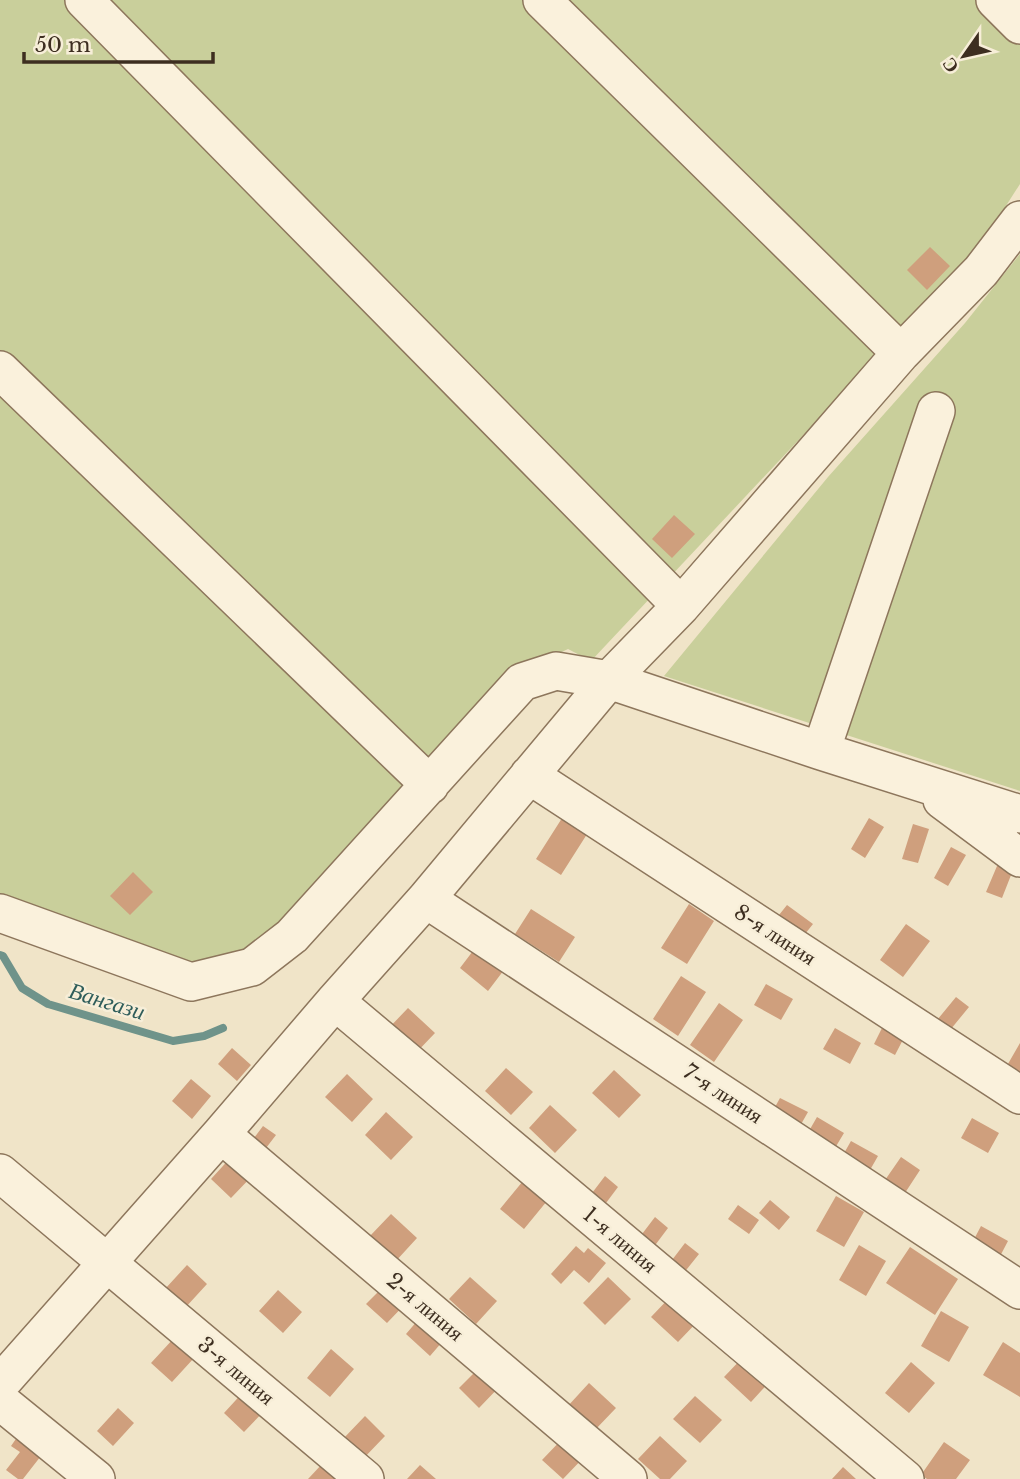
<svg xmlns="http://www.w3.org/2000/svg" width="1020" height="1479" viewBox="0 0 1020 1479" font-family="'Libre Baskerville',serif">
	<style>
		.green { fill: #c9cf9b }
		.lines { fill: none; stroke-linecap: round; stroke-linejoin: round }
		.stream { stroke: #6f938a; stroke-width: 8 }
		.building { fill: #cf9f7d }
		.minor-casing { stroke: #8d765c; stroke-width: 40 }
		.minor { stroke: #faf1dc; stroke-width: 37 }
		.labels { text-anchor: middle; stroke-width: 5; stroke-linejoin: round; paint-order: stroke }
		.street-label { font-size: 21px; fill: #3d2e20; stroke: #f7eed8 }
		.water-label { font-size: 23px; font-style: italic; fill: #2f5d5a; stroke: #f7eed8 }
	</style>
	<rect width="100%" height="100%" fill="#f0e4c8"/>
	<path class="green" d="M0 0H1020V184L979 248 591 661 568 649 526 669 252 957 196 972 0 907Z
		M1020 254V791L664 676 828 477 965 323Z"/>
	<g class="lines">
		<path class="stream" d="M0 955 3 956 22 988 48 1004 173 1041 204 1036 223 1028"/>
	</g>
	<path class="building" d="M930 247 950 266 927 290 907 270Z
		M674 515 695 534 672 558 652 539Z
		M564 815 589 831 561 875 536 859Z
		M869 818 884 827 865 858 851 849Z
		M913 824 929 829 918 863 902 859Z
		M951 847 966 855 948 886 934 878Z
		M1000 859 1015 865 1002 898 986 892Z
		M133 872 153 892 130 915 110 896Z
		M689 904 714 921 687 964 661 948Z
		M787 905 813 924 801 939 775 920Z
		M531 909 575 937 559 962 515 934Z
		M906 924 930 941 903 977 880 960Z
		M479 943 507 966 488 991 460 968Z
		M681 976 706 992 678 1036 653 1019Z
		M766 984 793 999 781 1020 754 1005Z
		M956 997 969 1007 946 1035 933 1025Z
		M719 1003 743 1020 714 1062 690 1045Z
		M408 1008 435 1033 413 1056 386 1031Z
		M888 1016 909 1028 895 1055 874 1044Z
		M835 1028 861 1043 850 1064 823 1049Z
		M1020 1043V1077L1001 1076Z
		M232 1048 251 1065 237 1081 218 1064Z
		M506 1068 533 1092 511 1115 485 1091Z
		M614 1070 641 1095 619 1118 592 1093Z
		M347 1074 373 1099 352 1122 325 1097Z
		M191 1079 211 1096 192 1119 172 1101Z
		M780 1098 808 1112 796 1133 769 1118Z
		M550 1105 577 1130 555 1153 529 1128Z
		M386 1112 413 1137 391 1160 365 1135Z
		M817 1117 844 1133 832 1153 805 1138Z
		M972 1118 999 1133 988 1153 961 1138Z
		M263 1126 276 1135 263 1152 251 1142Z
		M851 1141 878 1156 866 1177 839 1162Z
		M233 1155 254 1174 231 1198 211 1179Z
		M901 1157 920 1170 903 1196 883 1183Z
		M605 1176 618 1187 603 1207 589 1197Z
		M523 1181 547 1201 524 1229 500 1209Z
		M836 1196 864 1212 844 1247 816 1231Z
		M770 1200 790 1217 779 1230 759 1213Z
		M738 1205 759 1220 749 1234 728 1219Z
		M391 1214 417 1238 395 1262 369 1237Z
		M655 1217 668 1228 653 1248 639 1238Z
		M981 1226 1008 1241 997 1262 970 1247Z
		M685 1243 699 1254 683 1274 669 1264Z
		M859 1245 886 1261 866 1296 839 1280Z
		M576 1246 584 1253 588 1248 606 1263 589 1283 574 1270 561 1284 551 1274Z
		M910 1247 958 1279 935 1315 886 1283Z
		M187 1265 207 1284 185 1308 165 1289Z
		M470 1277 497 1301 476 1324 449 1299Z
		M608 1277 631 1299 605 1325 583 1303Z
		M389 1281 409 1300 387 1323 366 1304Z
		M278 1290 302 1312 283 1333 259 1311Z
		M673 1294 700 1319 678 1342 651 1317Z
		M941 1311 969 1327 949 1362 921 1346Z
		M424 1313 449 1334 430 1356 406 1334Z
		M174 1338 194 1358 172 1382 151 1363Z
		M1003 1342 1020 1353V1397L983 1375Z
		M331 1349 354 1369 330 1397 307 1378Z
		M746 1354 772 1379 751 1402 724 1377Z
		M911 1362 935 1383 909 1413 885 1393Z
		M482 1365 502 1384 479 1408 459 1388Z
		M589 1383 616 1408 594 1431 567 1407Z
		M246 1389 267 1408 244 1432 224 1413Z
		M695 1396 722 1420 700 1443 673 1419Z
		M118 1408 134 1423 113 1446 97 1431Z
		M365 1416 385 1436 362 1460 342 1440Z
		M20 1433 44 1452 23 1479H18L6 1470 20 1452 11 1446Z
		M565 1436 586 1455 563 1479 542 1460Z
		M660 1436 687 1461 670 1479H660L638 1459Z
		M944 1442 970 1460 956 1479H927L921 1475Z
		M323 1463 340 1479H308Z
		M420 1465 436 1479H407Z
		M843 1467 856 1479H832Z"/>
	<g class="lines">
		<defs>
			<path id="minor" d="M84 0 681 606
				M542 0 901 353
				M995 0 1020 25
				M0 370 430 785
				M821 751 936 411
				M529 775 1020 1095
				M942 800 1020 858
				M426 899 1020 1290
				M0 913 191 982 252 967 292 936 522 682 556 671 609 680 821 751 1020 814
				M335 1001 905 1479
				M221 1134 628 1479
				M0 1173 365 1479
				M0 1384 221 1134 335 1001 426 899 609 680 681 606 901 353 981 271 1020 220
				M0 1401 96 1479"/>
		</defs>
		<use href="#minor" class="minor-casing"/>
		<use href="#minor" class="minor"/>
	</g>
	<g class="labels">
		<g class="street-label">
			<text transform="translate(775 935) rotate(33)" y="7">8-я линия</text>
			<text transform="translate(723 1094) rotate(33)" y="7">7-я линия</text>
			<text transform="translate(620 1240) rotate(40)" y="7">1-я линия</text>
			<text transform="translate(425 1307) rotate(40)" y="7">2-я линия</text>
			<text transform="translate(236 1371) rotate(40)" y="7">3-я линия</text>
		</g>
		<g class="water-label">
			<text transform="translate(107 1001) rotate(17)" y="8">Вангази</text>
		</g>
	</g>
	<g transform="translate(964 56) rotate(236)" stroke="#f7eed8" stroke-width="5" paint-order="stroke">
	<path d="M0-5L12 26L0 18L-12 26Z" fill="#3d2e20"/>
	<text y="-10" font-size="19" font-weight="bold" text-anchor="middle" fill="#3d2e20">С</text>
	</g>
	<path d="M24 52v10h189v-10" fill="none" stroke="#3d2e20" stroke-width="3.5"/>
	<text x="35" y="52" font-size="21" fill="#3d2e20" stroke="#f7eed8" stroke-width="5" paint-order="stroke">50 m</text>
</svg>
